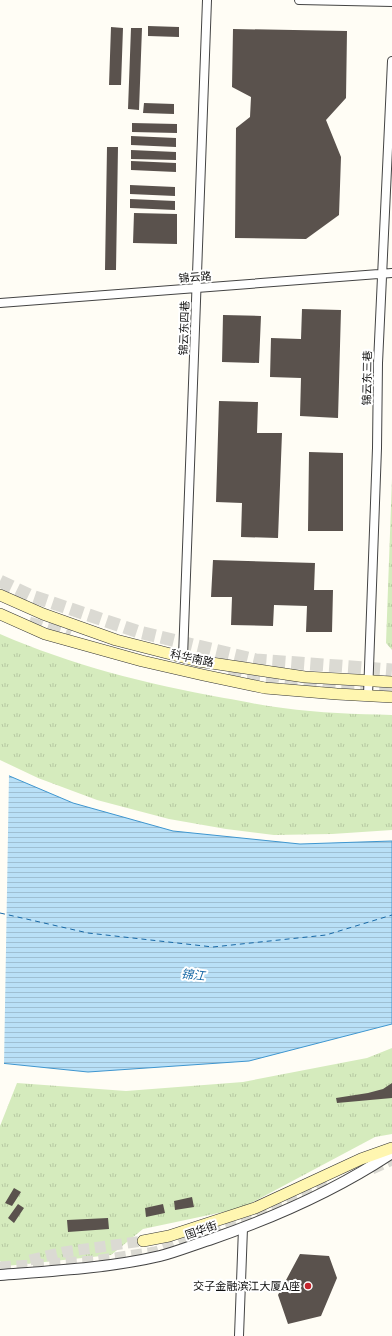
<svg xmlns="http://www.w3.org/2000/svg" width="392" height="1336" viewBox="0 0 392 1336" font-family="Merriweather,'Noto Sans SC',serif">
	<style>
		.grass { fill: url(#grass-tufts) }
		.water { fill: url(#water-rules); stroke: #3f96cf }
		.pier { fill: #fffdf5 }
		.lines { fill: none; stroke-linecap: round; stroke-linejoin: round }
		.ferry { stroke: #1768a6; stroke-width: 1; stroke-dasharray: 5 4; stroke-linecap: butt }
		.building { fill: #5a524d }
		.secondary-tunnel { stroke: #dbdad3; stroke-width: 11; stroke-dasharray: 11 5.5; stroke-linecap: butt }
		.trunk-tunnel { stroke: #dbdad3; stroke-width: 13; stroke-dasharray: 13 6; stroke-linecap: butt }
		.minor-casing { stroke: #444; stroke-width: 10 }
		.tertiary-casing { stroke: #444; stroke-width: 12 }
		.secondary-casing { stroke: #333; stroke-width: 12 }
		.minor { stroke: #fff; stroke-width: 8 }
		.tertiary { stroke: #fff; stroke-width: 10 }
		.secondary { stroke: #fff6b0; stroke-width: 11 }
		.poi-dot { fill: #c4262e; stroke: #fff; stroke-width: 1.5 }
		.labels { text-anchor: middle; stroke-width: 4; stroke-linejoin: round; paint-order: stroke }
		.street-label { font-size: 11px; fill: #111; stroke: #fff }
		.poi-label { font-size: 11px; fill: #111; stroke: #fff; text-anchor: end }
		.water-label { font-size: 12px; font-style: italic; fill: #1768a6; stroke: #fff }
	</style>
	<defs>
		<pattern id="grass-tufts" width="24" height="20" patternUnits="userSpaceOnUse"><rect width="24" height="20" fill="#d5ebbd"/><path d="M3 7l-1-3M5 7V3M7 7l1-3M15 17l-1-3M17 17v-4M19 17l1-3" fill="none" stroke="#b6c8a1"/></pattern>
		<pattern id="water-rules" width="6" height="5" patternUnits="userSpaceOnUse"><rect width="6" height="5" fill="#b9e0f7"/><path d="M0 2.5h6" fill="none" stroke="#9ebfd3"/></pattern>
	</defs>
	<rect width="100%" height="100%" fill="#fffdf5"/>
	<path class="grass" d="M392 478V650L386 643Z
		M0 634C71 665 147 684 224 698 243 701 263 706 283 708 319 713 356 714 392 715V830L332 834 274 835 226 829 169 819 97 800 38 778 0 760Z
		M392 1048V1134L375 1137 242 1208 143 1229 111 1255 6 1266 0 1261V1126L17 1083 126 1091 243 1082 367 1058Z"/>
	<path class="water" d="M0 772 73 803 173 831 300 844 392 841V1024L249 1061 88 1072 0 1063Z"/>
	<path class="pier" d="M0 770 9 774 4 1065H0Z"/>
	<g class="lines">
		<path class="ferry" d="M0 913 88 933 213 947 326 935 392 915"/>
	</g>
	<path class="building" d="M148 26 179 27V37L148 36Z
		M111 27 123 28 121 85H109Z
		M131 28H142L139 110 128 109Z
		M233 29 347 31 346 98 326 120 341 157 339 215 306 239 235 238 236 128 250 117 251 97 232 87Z
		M144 103 174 104V114L143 113Z
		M132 123 177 124V133L132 132Z
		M131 136 176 138V147L131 145Z
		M107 147H118L116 270H105Z
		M131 150 176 152V160L131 159Z
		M131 161 176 163V172L131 170Z
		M130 185 175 187V196L130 194Z
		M130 199 175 201V210L130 208Z
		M134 213 177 214V244L133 243Z
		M302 309 341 310 338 418 300 416 301 378 270 377 271 338 301 339Z
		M223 315 261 316 259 363 222 362Z
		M219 401 258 402 257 433H282L278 538 241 537 242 503 216 502Z
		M309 452 343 453V531H308Z
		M213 560 315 563 314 590H333L332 632H306L307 606 274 605 273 626 231 625 232 597H211Z
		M392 1083V1098L337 1103 336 1098 368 1093 383 1089Z
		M14 1188 21 1192 12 1206 5 1203Z
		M192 1197 194 1207 175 1210 174 1201Z
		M18 1204 24 1208 14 1223 8 1218Z
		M163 1204 165 1213 146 1217 145 1208Z
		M108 1218 109 1229 68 1232 67 1220Z
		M300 1254 329 1256 337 1278 321 1316 288 1324 278 1295Z"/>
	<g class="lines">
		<path class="secondary-tunnel" d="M372 1169 392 1160
			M30 1260 64 1252 143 1241
			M0 1267 94 1261 155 1252 206 1235 330 1185"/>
		<path class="trunk-tunnel" d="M0 581 29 595 139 632 256 660 392 670
			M29 623 70 636
			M228 676 337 689 392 691"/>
		<defs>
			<path id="minor" d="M299 0 392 2
				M0 303 392 273
				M183 657 207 0
				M368 695 377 448 378 363 392 61
				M239 1336 243 1228"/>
			<path id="tertiary" d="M0 1275C52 1271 109 1268 160 1256 176 1252 193 1245 209 1240 273 1218 335 1191 392 1153"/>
			<path id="secondary" d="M0 595 43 614 116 640 198 661 305 677 392 682
				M0 614 45 634 142 661 203 675 265 688 337 694 392 697
				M143 1241 169 1236 255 1208 361 1159 392 1148"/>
		</defs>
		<use href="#minor" class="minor-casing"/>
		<use href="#tertiary" class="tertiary-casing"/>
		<use href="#secondary" class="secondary-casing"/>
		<use href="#minor" class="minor"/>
		<use href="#tertiary" class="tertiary"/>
		<use href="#secondary" class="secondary"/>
	</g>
	<circle class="poi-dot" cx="308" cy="1286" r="4"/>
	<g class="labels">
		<g class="street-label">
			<text transform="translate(195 277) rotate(-4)" y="4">锦云路</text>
			<text transform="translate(184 328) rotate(-88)" y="4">锦云东四巷</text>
			<text transform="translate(367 378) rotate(-89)" y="4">锦云东三巷</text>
			<text transform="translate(192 658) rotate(12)" y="4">科华南路</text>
			<text transform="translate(201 1230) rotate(-19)" y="4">国华街</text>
		</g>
		<g class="poi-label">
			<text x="300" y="1290">交子金融滨江大厦A座</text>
		</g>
		<g class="water-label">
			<text transform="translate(193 975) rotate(6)" y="4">锦江</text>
		</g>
	</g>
</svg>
